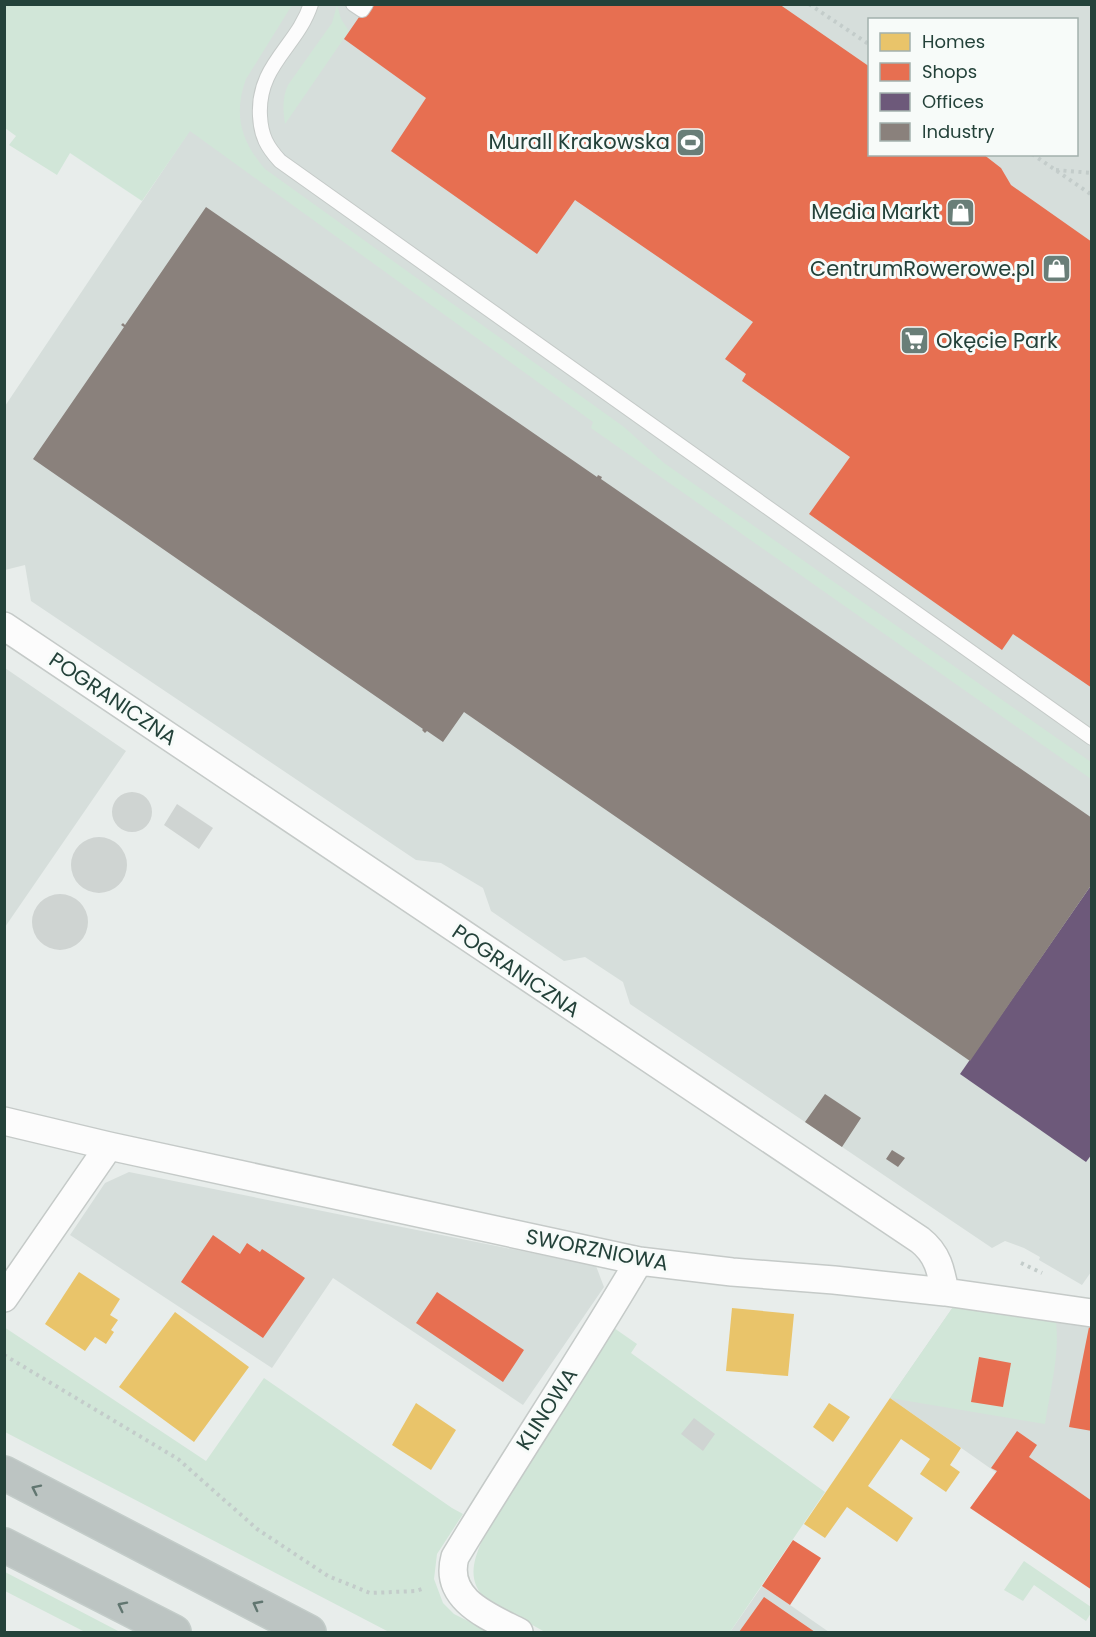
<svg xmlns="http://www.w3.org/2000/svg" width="1096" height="1637" viewBox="0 0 1096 1637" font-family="Poppins,sans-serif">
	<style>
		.built { fill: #d6dedb; fill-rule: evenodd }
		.green { fill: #d1e6d8 }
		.homes { fill: #e9c46a }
		.shops { fill: #e76f51 }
		.offices { fill: #6d597a }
		.industry { fill: #8a817c }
		.building { fill: #cfd4d2 }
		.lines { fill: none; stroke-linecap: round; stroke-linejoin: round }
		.service-casing { stroke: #c5cac8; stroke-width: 16 }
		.minor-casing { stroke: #c5cac8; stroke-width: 30 }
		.motorway-casing { stroke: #c3ccc9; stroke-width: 36 }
		.path { stroke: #c3ccca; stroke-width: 4; stroke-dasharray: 3 4.5; stroke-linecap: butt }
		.service { stroke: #fcfcfc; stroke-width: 14 }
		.minor { stroke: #fcfcfc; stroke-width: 27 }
		.motorway { stroke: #bcc4c2; stroke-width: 33 }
		.oneway { stroke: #617670 }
		.labels { text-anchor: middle; stroke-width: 6; stroke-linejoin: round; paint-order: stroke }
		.poi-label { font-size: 21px; fill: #24423a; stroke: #f7fbf9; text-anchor: end }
		.street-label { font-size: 21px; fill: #24423a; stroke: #f7fbf9 }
	</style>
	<rect width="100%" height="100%" fill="#e8edeb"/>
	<path class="built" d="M277 5H1091V1272L1082 1285 1039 1260 1040 1257 1024 1248 1005 1241 992 1248 630 1004 623 982 585 957 564 961 491 911 483 888 441 863 416 860 31 601 25 565 5 570V406L190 130ZM870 20H1076V154H870Z
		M5 668 126 751 5 927Z
		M129 1172 596 1266 604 1287 523 1405 333 1278 272 1368 70 1235 105 1183Z
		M953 1307 1091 1327V1539L890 1398Z
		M762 1586 790 1605 829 1632H730Z"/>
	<path class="green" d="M4 5H292L246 79C233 114 241 142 265 169L624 427 664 463 1091 762V779L591 428 593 422 190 131 142 201 70 153 57 175 9 145 16 136 5 128Z
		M337 5 341 19 349 31 285 124C283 110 282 98 288 85L332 23Z
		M953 1307 1056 1322C1060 1355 1050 1390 1045 1424L890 1398Z
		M4 1327 206 1461 264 1378 452 1508 463 1514 437 1554 434 1579 443 1603 454 1614 490 1632H389L5 1432Z
		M614 1328 637 1344 631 1353 825 1492 730 1632H545L487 1600C468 1583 472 1564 481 1543L530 1451Z
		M1024 1561 1091 1607V1613L1086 1621 1034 1585 1023 1601 1004 1590Z
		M5 1572 120 1632H85L5 1591Z"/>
	<path class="homes" d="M79 1272 120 1299 110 1315 118 1320 111 1330 114 1332 106 1344 95 1337 85 1351 45 1324Z
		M732 1308 794 1314 788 1376 726 1371Z
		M175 1312 249 1367 194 1442 119 1387Z
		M890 1398 961 1448 950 1465 960 1472 946 1492 920 1474 930 1459 901 1439 868 1486 913 1518 897 1542 847 1507 825 1538 804 1524Z
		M416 1403 456 1430 431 1470 392 1445Z
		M829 1403 850 1417 833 1442 813 1427Z"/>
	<path class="shops" d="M368 4H779L870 67V154H983L1001 168 1011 185 1092 242V688L1013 634 1002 650 809 514 850 457 742 381 746 374 725 359 753 322 575 200 537 254 391 151 426 98 344 39Z
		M213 1235 240 1254 247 1243 260 1252 262 1249 305 1278 263 1338 181 1282Z
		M437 1292 524 1350 503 1382 416 1323Z
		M1089 1327H1092V1431L1069 1427Z
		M979 1357 1011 1363 1003 1407 971 1402Z
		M1017 1431 1037 1445 1029 1457 1092 1501V1590L970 1508 997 1471 991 1468Z
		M793 1540 821 1558 790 1605 762 1586Z
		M764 1597 815 1632H739Z"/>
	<path class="offices" d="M1092 884V1154L1086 1162 960 1074Z"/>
	<path class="industry" d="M206 207 597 477 598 475 602 477 601 479 1092 818V884L970 1061 464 712 443 742 427 731 425 733 422 730 423 729 33 459 124 327 121 325 123 323 125 325Z
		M825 1094 861 1118 842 1147 805 1122Z
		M892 1150 905 1158 898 1167 886 1159Z"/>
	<path class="building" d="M112 812a20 20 0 1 1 40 0a20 20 0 1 1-40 0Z
		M177 804 213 828 199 849 164 825Z
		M71 865a28 28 0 1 1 56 0a28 28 0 1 1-56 0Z
		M32 922a28 28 0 1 1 56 0a28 28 0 1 1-56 0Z
		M694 1418 715 1434 703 1451 681 1434Z"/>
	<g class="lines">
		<defs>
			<path id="service" d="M311 4C297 47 257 65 260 116 261 136 267 147 280 161L1092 738
				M353 4 362 10 366 4"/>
			<path id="minor" d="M4 626 920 1240C938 1254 941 1271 945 1292
				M4 1121 109 1146 639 1261 732 1272 834 1280 945 1292 1092 1313
				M4 1298 109 1146
				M519 1632C490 1617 443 1600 455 1557 515 1458 580 1361 639 1261"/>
			<path id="motorway" d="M4 1473 309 1632
				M4 1545 174 1632"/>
		</defs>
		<use href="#service" class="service-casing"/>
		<use href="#minor" class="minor-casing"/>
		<use href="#motorway" class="motorway-casing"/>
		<path class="path" d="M809 4 870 45
			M1032 154 1092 195
			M1056 170 1092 173
			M1021 1263 1042 1273
			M4 1355 178 1459 257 1529 328 1576 370 1593 416 1591 425 1588"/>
		<use href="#service" class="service"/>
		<use href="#minor" class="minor"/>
		<use href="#motorway" class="motorway"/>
	</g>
	<defs><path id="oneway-chevron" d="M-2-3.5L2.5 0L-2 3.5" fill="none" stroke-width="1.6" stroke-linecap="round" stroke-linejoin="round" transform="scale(1.5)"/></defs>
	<g class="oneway">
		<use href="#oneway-chevron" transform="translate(36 1489) rotate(-154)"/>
		<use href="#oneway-chevron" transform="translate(257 1605) rotate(-152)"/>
		<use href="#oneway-chevron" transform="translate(122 1606) rotate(-153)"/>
	</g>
	<defs>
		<symbol id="stadium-square" viewBox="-11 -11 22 22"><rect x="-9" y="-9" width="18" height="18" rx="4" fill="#697e78" stroke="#f7fbf9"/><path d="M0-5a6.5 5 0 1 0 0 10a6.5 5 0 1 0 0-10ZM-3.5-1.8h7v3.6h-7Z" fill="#fff"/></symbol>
		<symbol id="shop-square" viewBox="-11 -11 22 22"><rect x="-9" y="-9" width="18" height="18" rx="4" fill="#697e78" stroke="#f7fbf9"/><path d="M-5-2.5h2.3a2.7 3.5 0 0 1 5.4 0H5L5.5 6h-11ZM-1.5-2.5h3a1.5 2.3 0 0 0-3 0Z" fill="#fff"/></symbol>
		<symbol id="supermarket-square" viewBox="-11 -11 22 22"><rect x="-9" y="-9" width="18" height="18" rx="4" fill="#697e78" stroke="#f7fbf9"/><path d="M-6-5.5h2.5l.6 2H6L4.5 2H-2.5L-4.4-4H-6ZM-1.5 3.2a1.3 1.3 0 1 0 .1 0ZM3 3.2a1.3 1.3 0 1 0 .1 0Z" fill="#fff"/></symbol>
	</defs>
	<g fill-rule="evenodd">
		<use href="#stadium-square" x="674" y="126" width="33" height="33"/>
		<use href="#shop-square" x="944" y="196" width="33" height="33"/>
		<use href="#shop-square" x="1040" y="252" width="33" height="33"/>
		<use href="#supermarket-square" x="898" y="324" width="33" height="33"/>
	</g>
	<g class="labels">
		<g class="poi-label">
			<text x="670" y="149">Murall Krakowska</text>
			<text x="940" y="219">Media Markt</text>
			<text x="1035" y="276">CentrumRowerowe.pl</text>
			<text x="936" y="348" text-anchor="start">Okęcie Park</text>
		</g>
		<g class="street-label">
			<text transform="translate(113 699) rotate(34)" y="7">POGRANICZNA</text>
			<text transform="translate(516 971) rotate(34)" y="7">POGRANICZNA</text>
			<text transform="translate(597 1250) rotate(11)" y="7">SWORZNIOWA</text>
			<text transform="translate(547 1409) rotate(-57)" y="7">KLINOWA</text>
		</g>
	</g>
	<rect width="1096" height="1637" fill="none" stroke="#24423a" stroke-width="12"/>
	<rect x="868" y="18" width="210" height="138" fill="#f7fbf9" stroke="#a3b1ad" stroke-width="1.5"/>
	<rect x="880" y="33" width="30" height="18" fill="#e9c46a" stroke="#a3b1ad" stroke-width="1.5"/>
	<text x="922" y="48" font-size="18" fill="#24423a">Homes</text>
	<rect x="880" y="63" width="30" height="18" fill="#e76f51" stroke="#a3b1ad" stroke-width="1.5"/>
	<text x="922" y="78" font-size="18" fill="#24423a">Shops</text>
	<rect x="880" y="93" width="30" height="18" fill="#6d597a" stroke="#a3b1ad" stroke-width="1.5"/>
	<text x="922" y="108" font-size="18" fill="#24423a">Offices</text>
	<rect x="880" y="123" width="30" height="18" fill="#8a817c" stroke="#a3b1ad" stroke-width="1.5"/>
	<text x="922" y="138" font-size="18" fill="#24423a">Industry</text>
</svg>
